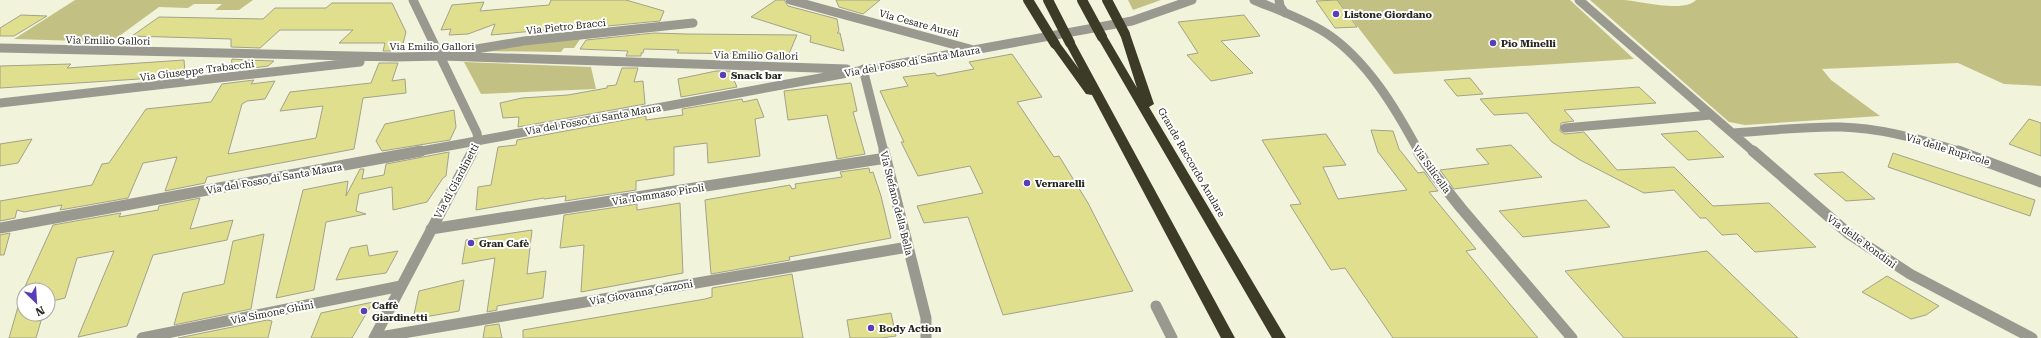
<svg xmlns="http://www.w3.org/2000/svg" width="2041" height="338" viewBox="0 0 2041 338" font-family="'Roboto Serif',serif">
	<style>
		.green { fill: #c2c183 }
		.building { fill: #e0df8d; stroke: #a2a28c }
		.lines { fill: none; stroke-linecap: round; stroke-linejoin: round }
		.minor-far1 { stroke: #999990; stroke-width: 9 }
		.minor { stroke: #999990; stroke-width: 11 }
		.highway { fill: #3b3b28; fill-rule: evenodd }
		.highway-bridge { stroke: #3b3b28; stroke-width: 10 }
		.poi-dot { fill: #593eb6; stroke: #fff; stroke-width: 1.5 }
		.labels { text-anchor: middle; stroke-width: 4; stroke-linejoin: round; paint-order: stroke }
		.poi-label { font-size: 10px; font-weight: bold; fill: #25261d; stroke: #fff; text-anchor: start }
		.street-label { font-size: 10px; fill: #25261d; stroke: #fff }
	</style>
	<rect width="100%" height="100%" fill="#f2f3db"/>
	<path class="green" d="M75 0H253L239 10H215L222 4H194L188 8 159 7 111 42 14 39Z
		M1128 0H1161L1133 10Z
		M1337 0H1570L1634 59 1394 74Z
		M1590 0C1601 0 1612 0 1624 0 1640 1 1684 13 1696 0H2041V86L2004 84 1958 63 1822 69 1831 80 1880 116 1745 125 1729 122Z
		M581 38 574 48H564L561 52 479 51Z
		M464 62 591 67 596 89 481 94Z"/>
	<path class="building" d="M551 0H626L664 11 660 21 597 27 598 25 491 35 495 24 468 34 449 35 451 29 441 30 452 5 484 2 480 11 549 5Z
		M776 0H784L788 6 837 19 839 31 837 33H840L844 51 810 42 811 36 751 17Z
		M836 0H880L863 14 839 7Z
		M1337 0 1357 27 1335 28 1316 1Z
		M332 3H392L406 32 401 51H383L385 43H339L353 30H280L260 48 231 47V39L132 36 159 17 263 19 275 8H326Z
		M21 15 47 16 14 36H0V28Z
		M1244 15 1260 36 1221 41 1253 73 1211 81 1187 55 1198 53 1178 22Z
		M654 33 687 34 797 35 788 56H766L765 54 677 53 679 50 644 49 643 53H641V56H626L628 51 580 49 586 40Z
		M1012 54 1042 97 1017 102 1054 157 1059 156 1088 203 1133 291 1003 315 968 217 924 223 917 206 983 193 970 166 918 176 901 142H904L880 91 908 86 903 77 935 73 937 76 974 69 969 62Z
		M232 59 247 60 274 61 268 66 230 71Z
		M184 60 185 73 139 79 0 88V66L71 64 67 68Z
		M379 63H398L392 81 405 79 406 93 363 98 354 149 207 177 205 183 165 191 177 157 143 163 128 198 60 210 62 205 24 212 17 210 15 218 0 221V201L92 185 102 164 109 163 146 109 211 102 222 84 254 80 251 84 275 81 265 99 247 101 242 104 228 154 316 138 323 106 280 111 290 92 371 83Z
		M622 68H638L634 82 643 81 645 104 518 127 519 117 503 118 500 103 522 98 568 95 607 88V86L616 85Z
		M716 71H730L737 87 681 97 678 79Z
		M1470 78 1483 94 1457 96 1444 80Z
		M851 83 857 111 853 112 865 154 837 159 827 115 788 120 784 91Z
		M1639 87 1656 103 1564 110 1574 121 1561 123 1560 131 1565 134 1584 132 1617 170 1674 167 1713 206 1769 203 1816 247 1755 252 1737 234 1722 235 1706 218H1700L1674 190 1644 193 1580 160 1552 142 1527 113 1494 115 1480 99Z
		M742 99 743 102 757 99 764 117 755 119 760 156 708 163 707 143 674 147V175L636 181V190L565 201 566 196 544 199V198L476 210 478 187 491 185 498 147 516 145 517 140 646 116V120L683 115 682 109Z
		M454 110 456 127 450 140 382 151 376 141 385 124Z
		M2029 119 2041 123V156L2009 144Z
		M1371 130 1393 131 1399 149 1418 173 1424 172 1438 191 1429 192 1476 249 1466 251 1538 338H1393L1345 268 1331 270 1290 205 1301 204 1262 140 1326 134 1346 165 1323 167 1338 199 1407 190 1378 152Z
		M1697 131 1724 157 1688 160 1661 134Z
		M32 139 18 163 0 166V144Z
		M1511 145 1542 177 1454 189 1440 170 1489 164 1476 149Z
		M449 152 446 176 443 178 427 202 393 210 392 187 359 194 356 211 366 214 326 222 314 290 276 298 303 190 348 181 346 196 360 169H364L362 179 384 175 386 164Z
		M1893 153 2035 200 2030 216 1888 167Z
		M869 168 870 173 873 172 881 196 891 238 789 257 790 260 711 274 705 200 790 185 792 189 796 188 795 184 842 177 840 172Z
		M1843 172 1875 199 1846 201 1814 174Z
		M200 198 190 229 233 220 227 240 153 255 127 326 78 337 114 251 77 258 65 298 48 302V290H24V314H43L36 338H9L22 293 53 225 121 213 119 217 158 210 159 206Z
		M1586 200 1610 227 1523 237 1499 211Z
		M680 203 683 273 581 292 584 245 560 248 564 215 637 204V210Z
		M532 230 527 274 546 271 543 298 497 306V310L487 312 495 258 462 264 466 240Z
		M10 233 4 255H0V235Z
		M264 234 251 309 174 325 183 293 224 284 233 241Z
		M367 245 369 256 398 251 386 273 336 280 350 248Z
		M1707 251 1798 338H1624L1565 271Z
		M792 274 803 338H523V330L705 299 712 297V288Z
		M1887 276 1939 306 1926 315 1911 319 1862 292Z
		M464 280 459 311 413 319 419 291Z
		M373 302 352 338H311L321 313Z
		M891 313 896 336 881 338H850L847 320Z
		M267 320 272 321 268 338H178Z
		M499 324 502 338H483L485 326Z"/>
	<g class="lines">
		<path class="minor-far1" d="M413 0 477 133 478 140 473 152
			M790 0 970 49
			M1254 0C1278 10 1304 19 1326 33 1367 60 1396 109 1419 152
			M1279 0 1280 6 1285 13
			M1579 0 1754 152
			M0 48 396 57 442 56 847 69
			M453 53 524 41 693 23
			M863 69 884 152
			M0 103 360 62
			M1565 128 1711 115
			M1733 133C1769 131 1805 126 1841 127 1881 128 1922 139 1961 152
			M416 152 1132 21 1192 0"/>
		<path class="minor" d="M884 151 926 318V338
			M1418 151 1426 164 1461 208 1572 338
			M1753 151 1849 234 1910 274 2032 338
			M1958 151 2041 182
			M0 228 421 151
			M431 229 886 158
			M1156 306 1172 338
			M142 338 401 286
			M374 338 908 247
			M374 338 473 151"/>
		<path class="highway" d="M1125 31 1130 34 1154 104 1149 107 1286 338H1272L1097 37 1098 35H1106L1137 88 1120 34Z
			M1070 40 1075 43 1235 338H1221L1092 95 1086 94 1050 44 1055 41 1059 42 1079 69 1065 43Z"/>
		<path class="highway-bridge" d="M1028 0 1055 44
			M1048 0 1070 43
			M1082 0 1102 37
			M1107 0 1125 34"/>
	</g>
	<g class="poi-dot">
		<circle cx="1336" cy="14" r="4"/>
		<circle cx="1493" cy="43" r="4"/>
		<circle cx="723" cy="75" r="4"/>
		<circle cx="1027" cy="183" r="4"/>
		<circle cx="471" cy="243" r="4"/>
		<circle cx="364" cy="311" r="4"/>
		<circle cx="871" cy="328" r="4"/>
	</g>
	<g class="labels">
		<g class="poi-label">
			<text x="1344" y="18">Listone Giordano</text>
			<text x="1501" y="47">Pio Minelli</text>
			<text x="731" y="79">Snack bar</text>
			<text x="1035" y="187">Vernarelli</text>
			<text x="479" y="247">Gran Cafè</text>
			<text x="372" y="309">Caffè<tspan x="372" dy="12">Giardinetti</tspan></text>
			<text x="879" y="332">Body Action</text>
		</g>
		<g class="street-label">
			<text transform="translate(919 23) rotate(15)" y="4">Via Cesare Aureli</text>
			<text transform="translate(566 26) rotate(-6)" y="4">Via Pietro Bracci</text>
			<text transform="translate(108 40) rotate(1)" y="4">Via Emilio Gallori</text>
			<text x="432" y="50">Via Emilio Gallori</text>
			<text transform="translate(756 55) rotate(1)" y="4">Via Emilio Gallori</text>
			<text transform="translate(912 61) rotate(-10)" y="4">Via del Fosso di Santa Maura</text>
			<text transform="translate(197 70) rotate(-7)" y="4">Via Giuseppe Trabacchi</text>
			<text transform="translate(593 119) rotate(-10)" y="4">Via del Fosso di Santa Maura</text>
			<text transform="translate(1948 149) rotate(17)" y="4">Via delle Rupicole</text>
			<text transform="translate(1192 162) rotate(60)" y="4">Grande Raccordo Anulare</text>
			<text transform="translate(1432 169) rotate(54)" y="4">Via Silicella</text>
			<text transform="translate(274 178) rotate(-10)" y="4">Via del Fosso di Santa Maura</text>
			<text transform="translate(456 181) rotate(-62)" y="4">Via di Giardinetti</text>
			<text transform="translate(658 194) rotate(-9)" y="4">Via Tommaso Piroli</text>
			<text transform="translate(897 203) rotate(76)" y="4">Via Stefano della Bella</text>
			<text transform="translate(1862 241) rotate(36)" y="4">Via delle Rondini</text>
			<text transform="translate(641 292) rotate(-10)" y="4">Via Giovanna Garzoni</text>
			<text transform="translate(272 312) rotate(-11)" y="4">Via Simone Ghini</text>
		</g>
	</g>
	<g transform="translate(36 302) rotate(155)"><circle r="19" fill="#ffffff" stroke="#a8a8a5"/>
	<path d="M0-3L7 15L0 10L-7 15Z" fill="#593eb6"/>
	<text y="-6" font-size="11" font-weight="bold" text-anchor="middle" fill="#25261d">N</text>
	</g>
</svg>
